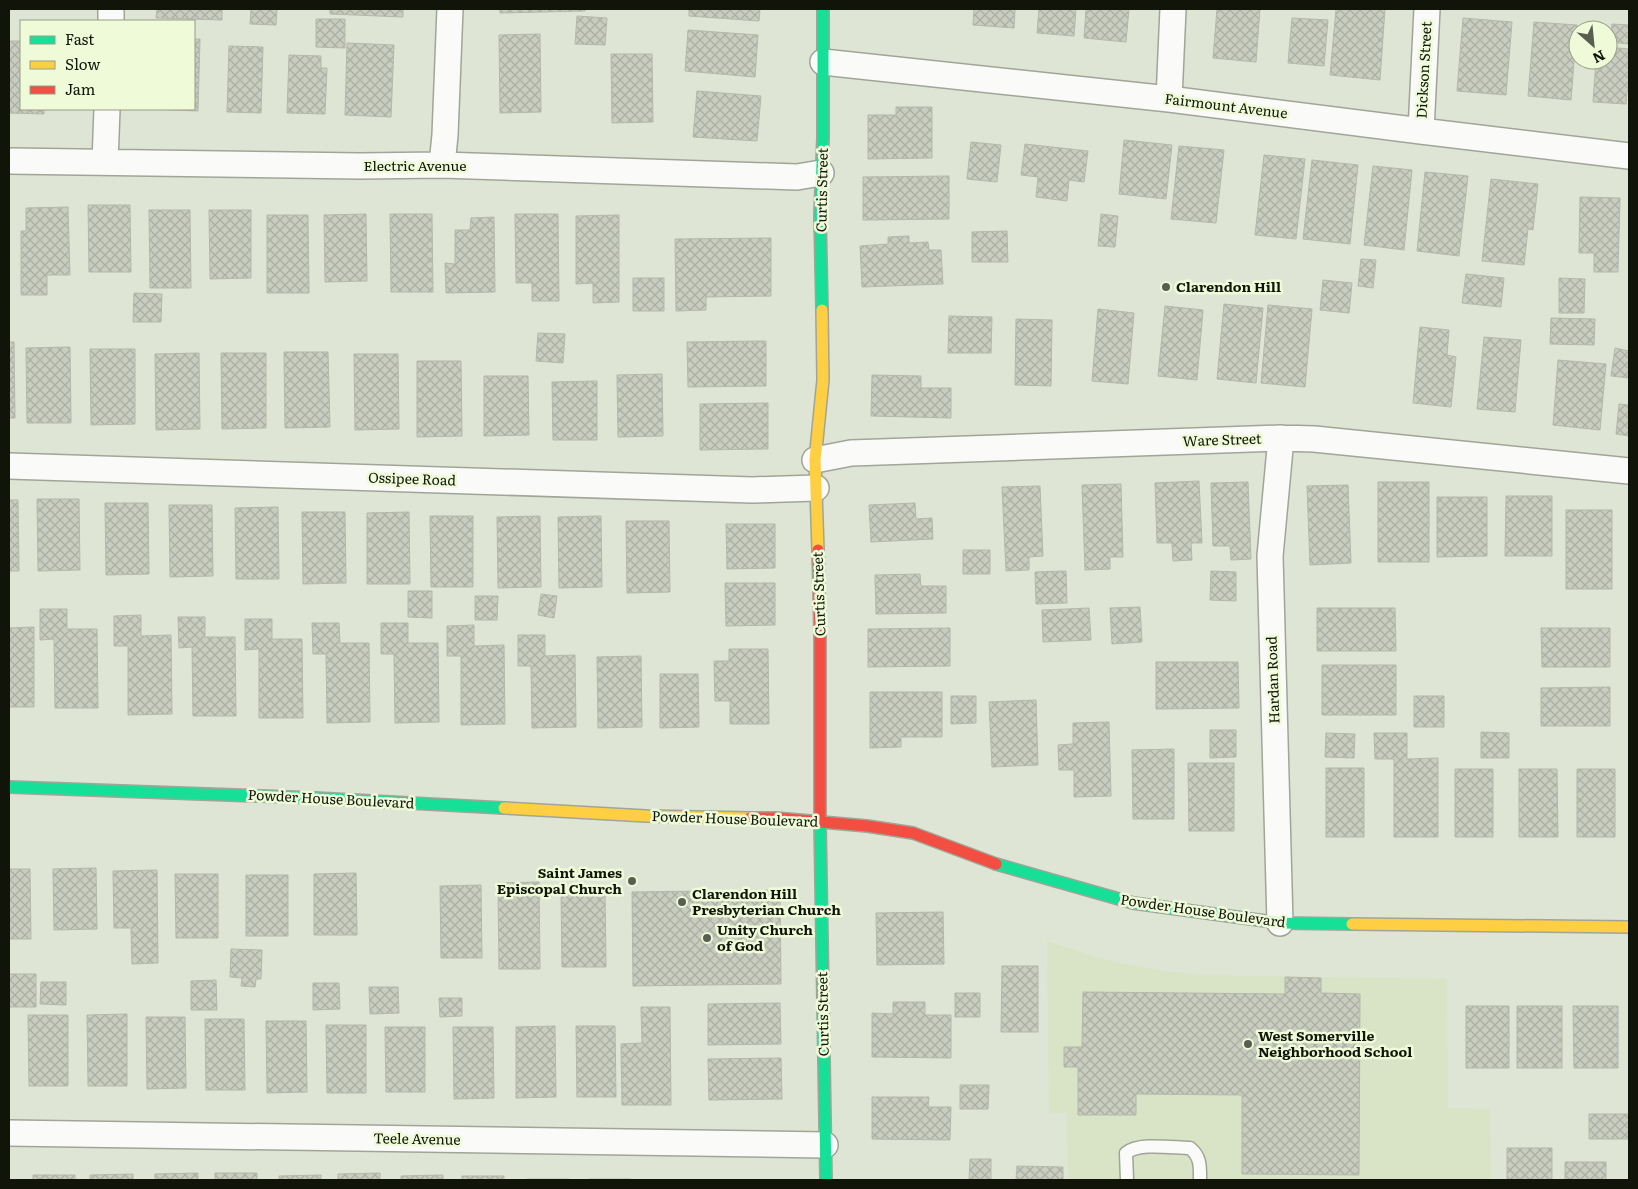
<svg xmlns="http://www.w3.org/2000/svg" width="1638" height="1189" viewBox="0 0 1638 1189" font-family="Literata,serif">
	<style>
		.built { fill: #d9e3c5 }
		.building { fill: url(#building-cross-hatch); stroke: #b3b8aa }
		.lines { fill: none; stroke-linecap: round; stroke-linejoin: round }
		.lane-casing { stroke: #a0a598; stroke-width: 15 }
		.street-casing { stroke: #a0a598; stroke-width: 28 }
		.fast-casing { stroke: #a0a598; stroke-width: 14 }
		.slow-casing { stroke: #a0a598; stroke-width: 14 }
		.jam-casing { stroke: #a0a598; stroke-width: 14 }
		.lane { stroke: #fafbf9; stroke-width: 12 }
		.street { stroke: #fafbf9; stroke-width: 25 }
		.fast { stroke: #16e098; stroke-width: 11 }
		.slow { stroke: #ffcf43; stroke-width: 11 }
		.jam { stroke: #f24e42; stroke-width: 11 }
		.poi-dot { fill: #595e50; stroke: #effad9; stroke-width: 2 }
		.labels { text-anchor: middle; stroke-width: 5; stroke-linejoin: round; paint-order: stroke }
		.street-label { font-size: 14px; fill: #111509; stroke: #effad9 }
		.poi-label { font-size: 14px; font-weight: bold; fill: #111509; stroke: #effad9; text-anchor: start }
	</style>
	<defs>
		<pattern id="building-cross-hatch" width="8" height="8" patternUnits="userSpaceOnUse" patternTransform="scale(1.25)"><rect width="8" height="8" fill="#c8cdbf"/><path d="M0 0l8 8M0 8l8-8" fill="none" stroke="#abafa3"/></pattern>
	</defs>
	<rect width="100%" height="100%" fill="#dfe5d4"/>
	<path class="built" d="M1047 941 1090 955 1120 963 1165 971 1203 975 1447 979 1448 1108 1490 1109 1491 1180H1068L1067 1113H1049Z"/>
	<path class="building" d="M157 9H222V20L156 18Z
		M251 9H277L276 25 250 24Z
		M330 9H403V17L330 14Z
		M500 9H585V11L500 13Z
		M689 9H760L759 21 689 16Z
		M974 9H1015L1014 28 973 25Z
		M1039 9H1076L1074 36 1037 33Z
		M1086 9H1129L1126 42 1084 38Z
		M1217 9H1260L1256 62 1213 58Z
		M1336 9H1385L1380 80 1330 75Z
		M577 16 607 18 605 45 575 44Z
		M1292 18 1328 20 1324 66 1288 63Z
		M1463 18 1512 22 1506 95 1457 91Z
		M316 19H345V48L316 47Z
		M1534 22 1577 25 1571 100 1528 96Z
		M1612 24 1629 25V44L1610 42Z
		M688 30 758 35 755 77 685 71Z
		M540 34 541 112 500 113 499 35Z
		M194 39H200L198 111 151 109H194Z
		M9 41H21V109H44V114L9 113Z
		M347 43 394 45 391 117 345 115Z
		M229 46 263 47 261 113 227 112Z
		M1608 47 1629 49V91H1627L1626 104 1593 102 1596 60H1608Z
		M611 54H652L653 122 612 123Z
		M289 55 321 56V68H327L325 114 287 113Z
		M697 91 761 96 757 141 693 137Z
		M896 107H932V158L868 159V115H896Z
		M1124 140 1172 145 1166 199 1119 194Z
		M971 142 1001 145 997 182 967 179Z
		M1025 144 1088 151 1084 182 1069 180 1067 201 1036 197 1038 177 1021 175Z
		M1179 146 1224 150 1216 223 1171 219Z
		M1264 155 1305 159 1296 239 1255 235Z
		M1312 160 1358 165 1350 244 1303 239Z
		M1373 166 1412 170 1404 250 1364 245Z
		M1425 172 1468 176 1459 256 1417 251Z
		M949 176V219L863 220V177Z
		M1491 179 1538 184 1533 230 1528 229 1524 265 1482 261Z
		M1580 197 1620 198 1618 272H1594V253H1579Z
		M88 205H130L131 272H89Z
		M68 207 70 275H47V295H21V231H26V208Z
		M149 210H190L191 288H150Z
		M209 210H251V278L210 279Z
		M366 214 367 281 325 282 324 215Z
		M390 214H432L433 292H391Z
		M515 214H558L559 301H532V283H516Z
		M1101 214 1118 216 1115 247 1098 246Z
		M267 215H308L309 293H267Z
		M619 215V302L593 303V283L576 284V216Z
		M494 217 495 292 446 293 445 263 455 264V230H470L471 218Z
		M1007 231 1008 262H972V232Z
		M909 236V243L928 242 929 250H941L943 284 862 287 860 246 888 244V237Z
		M771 238V296L706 297V310L676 311 675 239Z
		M1361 259 1376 260 1373 288 1358 286Z
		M1466 274 1504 278 1501 307 1462 303Z
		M633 278H664V311H633Z
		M1559 278 1585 279 1584 313H1559Z
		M1323 280 1352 283 1349 313 1320 310Z
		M134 293 162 294 161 322H133Z
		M1224 304 1263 308 1256 383 1217 379Z
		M1268 305 1312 309 1305 387 1261 383Z
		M1165 306 1203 310 1197 380 1158 376Z
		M1098 309 1134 313 1128 384 1092 381Z
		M949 316 992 317 991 353H948Z
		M1551 318 1595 319 1594 345 1550 344Z
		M1016 319 1052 320 1051 386 1015 385Z
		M1420 327 1449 330 1447 355 1456 357 1451 407 1413 403Z
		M538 333 565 334 563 363 536 361Z
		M1484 337 1521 340 1515 412 1477 409Z
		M766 341V386L688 387 687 342Z
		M9 342H14L15 418H9Z
		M70 347 71 423H27L26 348Z
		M1615 348 1629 351V378L1611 376Z
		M90 349H135V424L91 425Z
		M284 352H328L330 427 285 428Z
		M199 353 200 429 156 430 155 354Z
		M221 353H266V428L222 429Z
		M354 354H398L399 429 355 430Z
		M1558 360 1606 364 1600 430 1553 425Z
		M417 361H461L462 436 417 437Z
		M662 374 663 436 618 437 617 375Z
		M872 375 921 376V388H951V418L871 416Z
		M484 376H528L529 435 484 436Z
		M597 381V440H553L552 382Z
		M768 403V449L700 450V404Z
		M1619 404 1629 405V436L1616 434Z
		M1199 481 1202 543H1191L1192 560 1173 561 1172 543H1157L1155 483Z
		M1248 482 1251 559 1231 560 1230 546H1213L1211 483Z
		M1378 482H1429V562H1378Z
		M1121 484 1123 557H1110V569L1085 570 1082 485Z
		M1348 485 1351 563 1310 565 1307 486Z
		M1040 486 1043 556 1029 557V570L1006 571 1002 487Z
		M1506 496H1552V556H1505Z
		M1437 497H1487V556L1437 557Z
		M37 499H79L80 570 38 571Z
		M9 500H18L19 571H9Z
		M105 503H148L149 574 106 575Z
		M915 503 916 519 932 518 933 539 871 542 869 505Z
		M169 505H212L213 576 170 577Z
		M278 507 279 579H236L235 508Z
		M1566 510H1612V589H1566Z
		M302 512H345L346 583 303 584Z
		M409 512 410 584H367V513Z
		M430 516H473V587H431Z
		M540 516 541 587 498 588 497 517Z
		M601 516 602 587 559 588 558 517Z
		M626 521H669L670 592 627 593Z
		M726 524H775V568L727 569Z
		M963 550H990V574H963Z
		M1066 571 1067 603 1036 604 1035 572Z
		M1211 571 1236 572V601L1210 600Z
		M920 574 921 586H946V613L876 614 875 575Z
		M725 583H775V625L726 626Z
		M408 591H432V618L408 617Z
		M541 594 557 596 554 618 538 615Z
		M475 596H498L497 620H475Z
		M1140 607 1142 642 1112 644 1110 608Z
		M1089 608 1091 640 1043 642 1042 610Z
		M1317 608H1395L1396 651H1317Z
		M40 609H67V629H97L98 708H55L54 639 40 640Z
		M141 615V636L171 635 172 714 128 715V646H114V616Z
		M178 617H205V637H235L236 716H193L192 647 179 648Z
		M245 619H272V639H302L303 718H259V649L245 650Z
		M312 623H339L340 643H369L370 722 327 723 326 654H313Z
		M381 623H408V643H438L439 722 395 723 394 654H381Z
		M474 625V646L504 645 505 724 461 725V656H447V626Z
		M34 627V707H9V628Z
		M950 628V666L868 667V629Z
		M1541 628H1610V667H1542Z
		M518 635H545V656L575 655 576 727 532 728 531 666H518Z
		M729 649H768L769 724H730V701H715L714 661H729Z
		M641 656 642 727 598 728 597 657Z
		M1156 662H1238L1239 708 1156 709Z
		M1322 665H1396V715H1322Z
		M660 674H698L699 727 660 728Z
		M1610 687V726H1541V688Z
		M870 692H942V737H901V747L870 748Z
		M951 696H976V723L951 724Z
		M1414 696H1444V727H1414Z
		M1036 700 1038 765 992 767 989 702Z
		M1109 722 1111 796 1074 797V770H1059L1058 745 1073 744V723Z
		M1210 730H1236V757L1210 758Z
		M1481 732 1509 733V758H1481Z
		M1326 733 1355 734 1354 758 1325 757Z
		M1374 733H1407V759L1438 758V837H1394V759H1375Z
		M1174 749V819H1133L1132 750Z
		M1188 763H1234V831H1189Z
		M1326 768H1364V837H1326Z
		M1455 769H1493V837H1455Z
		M1519 769H1557L1558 837H1519Z
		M1577 769H1615V837H1577Z
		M96 868 97 929 54 930 53 869Z
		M9 869H30L31 939H9Z
		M157 870 158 963 132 964 131 928H114L113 871Z
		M356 873 357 935H314V874Z
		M175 874H218V938H176Z
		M246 875H288V936H246Z
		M539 882 540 969H499L498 883Z
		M481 885 482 958H441L440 886Z
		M561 890H605L606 967H562Z
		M780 890 781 984 633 986 632 892Z
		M943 912 944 964 877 965 876 913Z
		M231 949 262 950 261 979H256L255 987 241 986 242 978 230 977Z
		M1002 966H1038V1032H1001Z
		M9 974H36V1007H9Z
		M1285 977 1321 978V993L1360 994 1359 1175 1242 1174V1095L1136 1094V1115H1078V1067H1064V1047H1082L1083 992 1285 994Z
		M216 980 217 1010H191V981Z
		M41 982H66V1005L40 1004Z
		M313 983H339L340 1009 313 1010Z
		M369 987H398L399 1013 370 1014Z
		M955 993H980V1017H955Z
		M439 998H462V1016L440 1017Z
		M893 1002H925V1015H951V1058L872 1057V1013L893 1014Z
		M780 1003 781 1044 708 1045V1004Z
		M1466 1006H1509V1068H1466Z
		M1517 1006H1562V1068H1517Z
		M1573 1006H1618V1068H1574Z
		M641 1007H670L671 1105H622L621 1044 642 1043Z
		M127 1014V1086H88L87 1015Z
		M28 1015H68V1086H29Z
		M146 1017H185L186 1088 147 1089Z
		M205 1019H244L245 1090H206Z
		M266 1021H306L307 1092 267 1093Z
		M326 1025H366V1093H327Z
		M555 1026 556 1097 516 1098V1027Z
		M576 1026H615L616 1097H577Z
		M385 1027H425V1092H386Z
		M453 1027H493L494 1098 454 1099Z
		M781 1058 782 1099 709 1100 708 1059Z
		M960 1085H989L988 1109H960Z
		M872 1097H929L928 1107H951L950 1140 872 1139Z
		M1589 1114H1629V1139H1589Z
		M1507 1148H1552V1180H1507Z
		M970 1159H991V1180H969Z
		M1565 1162H1606V1180H1565Z
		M1017 1166 1063 1167V1180H1016Z
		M198 1173V1180H155V1174Z
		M215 1173H257V1180H215Z
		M380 1173V1180H338V1174Z
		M133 1174V1180H90V1175Z
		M33 1175H75V1180H33Z
		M321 1175V1180H279V1176Z
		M443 1175V1180H401V1176Z
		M462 1176H504V1180H462Z
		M527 1179H569V1180H527Z
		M589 1179H631V1180H589Z"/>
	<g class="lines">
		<defs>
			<path id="lane" d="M1127 1180 1126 1153C1139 1142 1173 1148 1190 1148 1201 1157 1200 1167 1200 1180"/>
			<path id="street" d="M111 21V9
				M823 62 1169 99 1421 131 1629 156
				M1169 99 1173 9
				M1421 131 1427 9
				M9 161 360 166 442 165 797 177 821 173
				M105 162 107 109
				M442 165 445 135 450 9
				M815 460 851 453 1281 438 1314 439 1629 471
				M9 466 752 490 816 488
				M1280 923 1270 556 1281 438
				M9 1133 825 1145"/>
			<path id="fast" d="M822 310 820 215 823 137V9
				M9 787 315 798 504 808
				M820 821 826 1180
				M996 864 1133 903 1280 923 1352 924"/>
			<path id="slow" d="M818 550 815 460 823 380 822 310
				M504 808 646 816 750 818
				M1352 924 1629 927"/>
			<path id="jam" d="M818 550 820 633V821
				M750 818H776L867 826 913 833 996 864"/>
		</defs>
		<use href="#lane" class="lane-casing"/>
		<use href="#street" class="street-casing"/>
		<use href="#fast" class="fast-casing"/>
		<use href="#slow" class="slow-casing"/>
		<use href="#jam" class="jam-casing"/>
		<use href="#lane" class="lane"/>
		<use href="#street" class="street"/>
		<use href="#fast" class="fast"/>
		<use href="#slow" class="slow"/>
		<use href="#jam" class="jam"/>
	</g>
	<g class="poi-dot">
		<circle cx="1166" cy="287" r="5"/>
		<circle cx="632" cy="881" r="5"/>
		<circle cx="682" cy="902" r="5"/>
		<circle cx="707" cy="938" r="5"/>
		<circle cx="1248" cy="1044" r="5"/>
	</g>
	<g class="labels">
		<g class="street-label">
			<text transform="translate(1424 70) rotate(-87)" y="5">Dickson Street</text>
			<text transform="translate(1226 106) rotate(7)" y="5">Fairmount Avenue</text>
			<text x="415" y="171">Electric Avenue</text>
			<text transform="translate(822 190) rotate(-89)" y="5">Curtis Street</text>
			<text transform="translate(1222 440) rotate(-2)" y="5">Ware Street</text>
			<text transform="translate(412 479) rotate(2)" y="5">Ossipee Road</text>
			<text transform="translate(819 594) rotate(-92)" y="5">Curtis Street</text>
			<text transform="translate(1273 680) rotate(-92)" y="5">Hardan Road</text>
			<text transform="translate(331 799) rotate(3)" y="5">Powder House Boulevard</text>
			<text transform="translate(735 819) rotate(2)" y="5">Powder House Boulevard</text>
			<text transform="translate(1203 911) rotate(8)" y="5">Powder House Boulevard</text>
			<text transform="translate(823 1014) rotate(-91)" y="5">Curtis Street</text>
			<text transform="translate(417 1139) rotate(1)" y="5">Teele Avenue</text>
		</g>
		<g class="poi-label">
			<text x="1176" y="292">Clarendon Hill</text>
			<text x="622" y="878" text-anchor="end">Saint James<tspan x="622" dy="16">Episcopal Church</tspan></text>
			<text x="692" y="899">Clarendon Hill<tspan x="692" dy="16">Presbyterian Church</tspan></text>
			<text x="717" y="935">Unity Church<tspan x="717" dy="16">of God</tspan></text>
			<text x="1258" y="1041">West Somerville<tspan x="1258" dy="16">Neighborhood School</tspan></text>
		</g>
	</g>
	<rect width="1638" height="1189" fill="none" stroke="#111509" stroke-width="20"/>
	<rect x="20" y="20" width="175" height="90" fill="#effad9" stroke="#969e86"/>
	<rect x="30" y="36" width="25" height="8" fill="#16e098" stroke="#969e86"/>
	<text x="65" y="45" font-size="15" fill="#111509">Fast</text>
	<rect x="30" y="61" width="25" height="8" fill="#ffcf43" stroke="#969e86"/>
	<text x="65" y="70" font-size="15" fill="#111509">Slow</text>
	<rect x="30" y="86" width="25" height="8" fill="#f24e42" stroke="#969e86"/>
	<text x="65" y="95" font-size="15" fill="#111509">Jam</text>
	<g transform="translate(1593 45) rotate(153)"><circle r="24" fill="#effad9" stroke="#969e86"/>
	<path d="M0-4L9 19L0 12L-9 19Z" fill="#595e50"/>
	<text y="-8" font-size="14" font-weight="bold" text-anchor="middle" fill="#111509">N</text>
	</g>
</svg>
